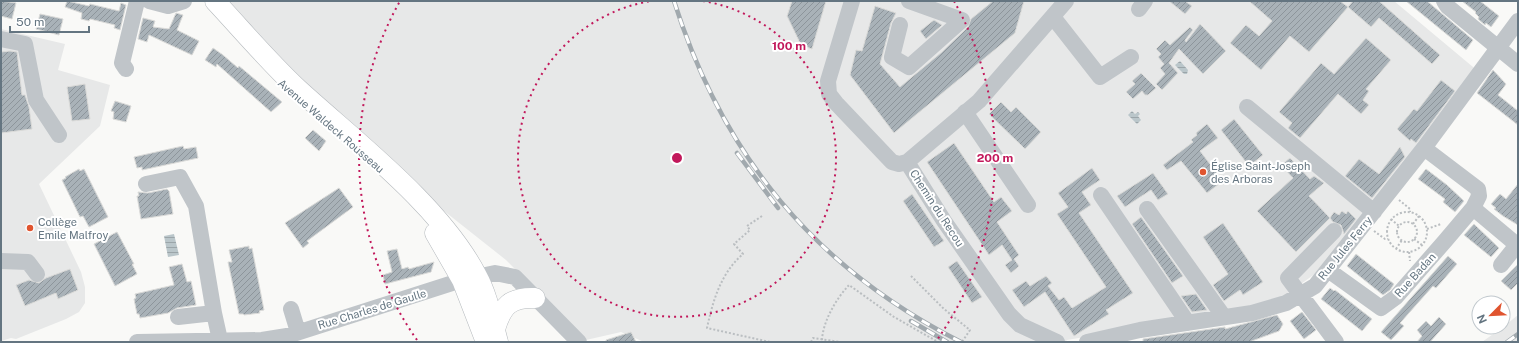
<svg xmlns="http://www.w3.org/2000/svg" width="1519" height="343" viewBox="0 0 1519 343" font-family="'Public Sans',sans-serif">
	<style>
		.built { fill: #e7e8e8 }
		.water { fill: url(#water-rules) }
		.building { fill: url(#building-hatch); stroke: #dbdbd9 }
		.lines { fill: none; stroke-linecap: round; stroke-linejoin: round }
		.major-casing { stroke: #b4b9bd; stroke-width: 21 }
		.path { stroke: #babec1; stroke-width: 2; stroke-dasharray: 2 2; stroke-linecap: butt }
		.minor { stroke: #c0c5c9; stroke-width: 16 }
		.major { stroke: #fff; stroke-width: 20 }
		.rail-casing { stroke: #a1a9ae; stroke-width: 4.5 }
		.rail { stroke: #fff; stroke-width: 3; stroke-dasharray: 9; stroke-linecap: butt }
		.ring { fill: none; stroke: #c2185b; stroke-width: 2; stroke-dasharray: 2 4 }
		.poi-dot { fill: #e0542f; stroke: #fff; stroke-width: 1.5 }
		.labels { text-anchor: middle; stroke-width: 4; stroke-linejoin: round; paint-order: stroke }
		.street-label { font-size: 11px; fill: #647581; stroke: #fff }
		.poi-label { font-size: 11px; fill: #647581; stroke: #fff; text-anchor: start }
		.centre { fill: #c2185b; stroke: #fff; stroke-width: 2 }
		.ring-label { font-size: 12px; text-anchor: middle; font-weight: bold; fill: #c2185b; stroke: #fff; stroke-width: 4; stroke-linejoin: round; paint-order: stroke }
	</style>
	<defs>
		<pattern id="water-rules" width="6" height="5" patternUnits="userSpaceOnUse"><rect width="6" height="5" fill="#bac6ca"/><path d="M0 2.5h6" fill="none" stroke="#9ba5a9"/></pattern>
		<pattern id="building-hatch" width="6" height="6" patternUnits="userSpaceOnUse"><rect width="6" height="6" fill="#a9b2b8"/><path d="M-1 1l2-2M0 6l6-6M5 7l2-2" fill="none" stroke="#8d959b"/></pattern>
	</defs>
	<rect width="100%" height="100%" fill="#f9f9f7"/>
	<path class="built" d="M217 1H1394L1479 72 1319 271 1280 299 1226 313 1067 340 1065 342H644L621 332 586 340 506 260 434 203Z
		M1 29 65 44 58 70 110 85 100 126 39 184 81 272 85 287V303L79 312 66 319 16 339 11 338 1 341Z
		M1518 315V342H1482L1503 327Z"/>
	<path class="water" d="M1180 61 1188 70 1187 74H1184L1175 65Z
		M1132 111 1135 114 1138 112 1140 114 1138 116 1141 120 1137 124 1128 115Z
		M174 234 179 255 168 257 164 236Z"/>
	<path class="building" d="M1 1 16 3 12 19 1 16Z
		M67 1 89 6 90 4 119 11 121 3 126 5 120 30 114 28 115 25 90 19 89 21 81 19 82 13 65 7Z
		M792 1H826L812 49 801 45 787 16Z
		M993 1H1024L1015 33 894 133 850 75 856 50 862 51 875 6 896 13 891 23 880 64 900 87 942 52 968 27 971 19Z
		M1169 1H1185L1192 6 1185 14Z
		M1249 1H1340L1348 7 1309 52 1290 36 1261 70 1230 43 1246 25 1259 36 1272 21Z
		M1353 1H1379L1440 55 1432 64 1379 18 1371 27 1348 7Z
		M1406 1H1427L1473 40 1466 50Z
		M1462 1H1480L1499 16 1491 27 1486 23 1485 25 1478 19 1479 17 1475 13 1476 12Z
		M176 13 183 15 177 30 199 41 192 55 149 35 147 42 138 39 143 18 155 21 153 27 169 29Z
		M40 14 63 19 59 35 36 29Z
		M934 20 942 25 926 39 920 31Z
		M1200 24 1226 51 1203 74 1179 49 1169 63 1178 73 1162 90 1156 84 1165 74 1160 68 1164 64 1158 57 1161 54 1156 49 1165 40 1170 45 1190 27 1193 30 1185 40 1186 42Z
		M1366 38 1391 60 1366 89 1369 91 1363 100 1369 105 1361 114 1338 94 1300 138 1288 128 1292 123 1279 112 1321 63 1334 74Z
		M213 48 223 55 238 68 239 66 282 102 271 112 217 64 216 67 205 60Z
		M10 51 17 52 22 95H25L29 107 32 129 1 133V52Z
		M1493 70 1506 84 1498 95 1518 111V125L1477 93Z
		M1141 73 1156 88 1148 95H1145L1142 91 1133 99 1126 92 1135 84 1132 81Z
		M1441 80 1455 91 1416 143 1411 139 1410 141 1397 129 1414 109 1417 111Z
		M85 84 90 119 72 121 67 87Z
		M115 101 131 106 126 122 113 119 114 112 111 111Z
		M1001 102 1011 112 1016 107 1041 132 1025 149 989 114Z
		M1234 119 1263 155 1249 166 1221 130Z
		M1207 124 1218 138 1200 151 1223 181 1207 193 1181 161 1167 170 1163 165 1193 142 1191 140 1197 135 1196 133Z
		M313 130 326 141 319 151 305 138Z
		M954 143 994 202 1001 197 1012 211 997 222 1019 255 1014 259 1019 266 1011 273 1005 265 1012 260 1002 245 989 255 927 162Z
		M183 146 184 149 196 147 198 158 142 170V167L137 168 134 157Z
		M1400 147 1405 157 1372 198 1345 176 1359 159 1379 174Z
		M1290 158 1310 179 1314 176 1324 183 1309 196 1330 218 1334 212 1339 215 1342 211 1346 214 1348 211 1356 219 1344 234 1341 225 1333 222 1330 218 1296 252 1257 211 1293 178 1281 165Z
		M1092 168 1100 180 1082 192 1091 205 1079 213 1133 293 1106 310 1109 314 1074 336 1045 292 1024 307 1012 290 1026 281 1030 286 1046 276 1052 283 1048 286 1059 300 1064 297 1072 308 1106 287 1057 214 1068 207 1058 193Z
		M79 169 80 171 84 169 108 217 89 227 83 216 80 217 62 180 66 178 65 177Z
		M1426 169 1447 185 1464 201 1455 212 1443 202 1445 199 1418 179Z
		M1153 173 1168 194 1158 200 1151 190 1125 207 1117 196Z
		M1518 184V225L1503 216 1494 209 1496 208 1491 204 1500 194 1506 199Z
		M339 188 353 207 307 241 309 243 303 248 285 223Z
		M167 189 169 191 173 214 141 219 137 196H139L138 192 148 193Z
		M912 194 944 241 934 247 903 201Z
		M1141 217 1183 276 1172 283 1132 224Z
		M1223 223 1263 282 1243 295 1240 290 1224 301 1213 285 1228 274 1203 237Z
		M1474 224 1499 248 1491 257 1464 235Z
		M117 232 134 264H132L137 274 115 286 94 244Z
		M249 246V249L252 248 264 310 259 311 260 313 244 315 243 314H239L228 262H232L229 250Z
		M397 249 402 269 408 267 409 269 434 262 431 272 385 284 383 275 392 272 387 251Z
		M1356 254 1394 284 1390 290 1383 295 1347 266Z
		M1448 256 1457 264 1436 288 1433 286 1400 323 1404 326 1391 340 1381 332Z
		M957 261 982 297 972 303 948 267Z
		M182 264 187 282 191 281 196 305 177 308 168 313 140 318 139 314H137L134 299 136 298 135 294 174 285 169 267Z
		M1518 264V283L1511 290 1501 281Z
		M70 269 78 290 58 299 56 293 25 306 16 285 29 280 39 283 46 278Z
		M1330 288 1334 291 1335 290 1372 319 1362 331 1321 299Z
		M1196 294 1207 310 1192 312 1181 296Z
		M1302 312 1316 330 1304 339 1290 321Z
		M1277 315 1283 324 1279 331 1249 342H1143V339L1225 327V329Z
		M1439 317 1446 324 1430 342H1417L1422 336 1417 330 1426 321 1431 326Z
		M631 332 636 342H606V340Z"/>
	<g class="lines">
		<defs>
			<path id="major" d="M215 1C242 30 269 62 298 89 356 142 441 206 477 276 488 296 492 320 498 342
				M435 233 462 280 486 342
				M495 329C502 306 510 297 535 298"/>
		</defs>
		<use href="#major" class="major-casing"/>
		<path class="path" d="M1399 200 1410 209V212
			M1387 232a20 20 0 1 1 40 0a20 20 0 1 1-40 0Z
			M762 216 747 226 750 230 734 244 743 254C721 273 713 300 707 328L770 342
			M1391 219 1399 226
			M1397 232a10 10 0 1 1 20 0a10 10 0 1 1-20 0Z
			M1413 224 1419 216
			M1427 229 1441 224
			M1374 231 1385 239H1388
			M1414 239 1422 245
			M1396 249 1402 240
			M1409 252 1410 261
			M911 276 944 309 970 330 962 342
			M822 340C823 321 836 299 849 285L894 317 938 342
			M811 342 813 338 840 342"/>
		<path class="minor" d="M149 1 168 6 184 1
			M852 1 828 81 829 94 836 103 892 162 899 164 907 162 979 101 1066 1
			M1444 1 1447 6 1518 64
			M1139 9 1145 1
			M1053 17 1100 77 1131 57
			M900 25 892 57 909 67 962 20 909 1
			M1 39 25 44 36 100 59 135
			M126 69 122 63 137 1
			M1247 107 1374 212
			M965 112 1028 205
			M907 162 944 221 1009 314 1020 325 1057 342
			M146 184 180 177 196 206 214 313
			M1101 195 1188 323
			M1473 208 1517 245 1501 265
			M1147 209 1224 317
			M1334 231 1288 278 1336 342
			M1 261 28 262 37 274
			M1328 270 1381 308 1396 297 1445 241 1473 208 1479 196 1478 189 1424 148
			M291 309 298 332
			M178 317 214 313 220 340
			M137 342 262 340 287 336 462 280 495 273 515 277 579 342
			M1087 342 1140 330 1252 313 1286 303 1315 286 1424 148 1518 21"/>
		<use href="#major" class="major"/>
		<defs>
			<path id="rail" d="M674 1C723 156 815 268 961 342
				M737 153 778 208
				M911 321 947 342
				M1507 342 1518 334"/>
		</defs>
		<use href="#rail" class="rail-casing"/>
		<use href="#rail" class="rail"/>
	</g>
	<g class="ring">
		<path d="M703 1A159 159 0 1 1 651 1"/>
		<path d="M417 340A318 318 0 0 1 400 1M954 1A318 318 0 0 1 937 340"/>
	</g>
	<g class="poi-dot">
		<circle cx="1203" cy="172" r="4"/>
		<circle cx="30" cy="228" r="4"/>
	</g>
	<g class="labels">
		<g class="street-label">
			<text transform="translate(331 126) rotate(41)" y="4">Avenue Waldeck Rousseau</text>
			<text transform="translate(937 208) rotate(57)" y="4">Chemin du Recou</text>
			<text transform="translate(1345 248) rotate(-51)" y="4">Rue Jules Ferry</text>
			<text transform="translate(1415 275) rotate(-48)" y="4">Rue Badan</text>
			<text transform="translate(372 309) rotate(-17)" y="4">Rue Charles de Gaulle</text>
		</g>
		<g class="poi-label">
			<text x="1211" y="170">Église Saint-Joseph<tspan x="1211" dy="13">des Arboras</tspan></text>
			<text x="38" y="226">Collège<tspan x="38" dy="13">Emile Malfroy</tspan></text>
		</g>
	</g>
	<circle cx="677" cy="158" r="6" class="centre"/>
	<g class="ring-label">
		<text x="789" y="50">100 m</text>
		<text x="995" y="162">200 m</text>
	</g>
	<rect width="1519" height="343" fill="none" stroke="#647581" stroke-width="4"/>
	<g transform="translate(1491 315) rotate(246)"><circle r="19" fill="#ffffff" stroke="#c1c8cd"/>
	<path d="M0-3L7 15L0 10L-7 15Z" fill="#e0542f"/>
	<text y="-6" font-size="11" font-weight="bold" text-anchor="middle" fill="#647581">N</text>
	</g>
	<path d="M10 26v6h79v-6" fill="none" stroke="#647581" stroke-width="2"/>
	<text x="16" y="26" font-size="12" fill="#647581" stroke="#ffffff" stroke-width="3" paint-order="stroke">50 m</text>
</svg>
